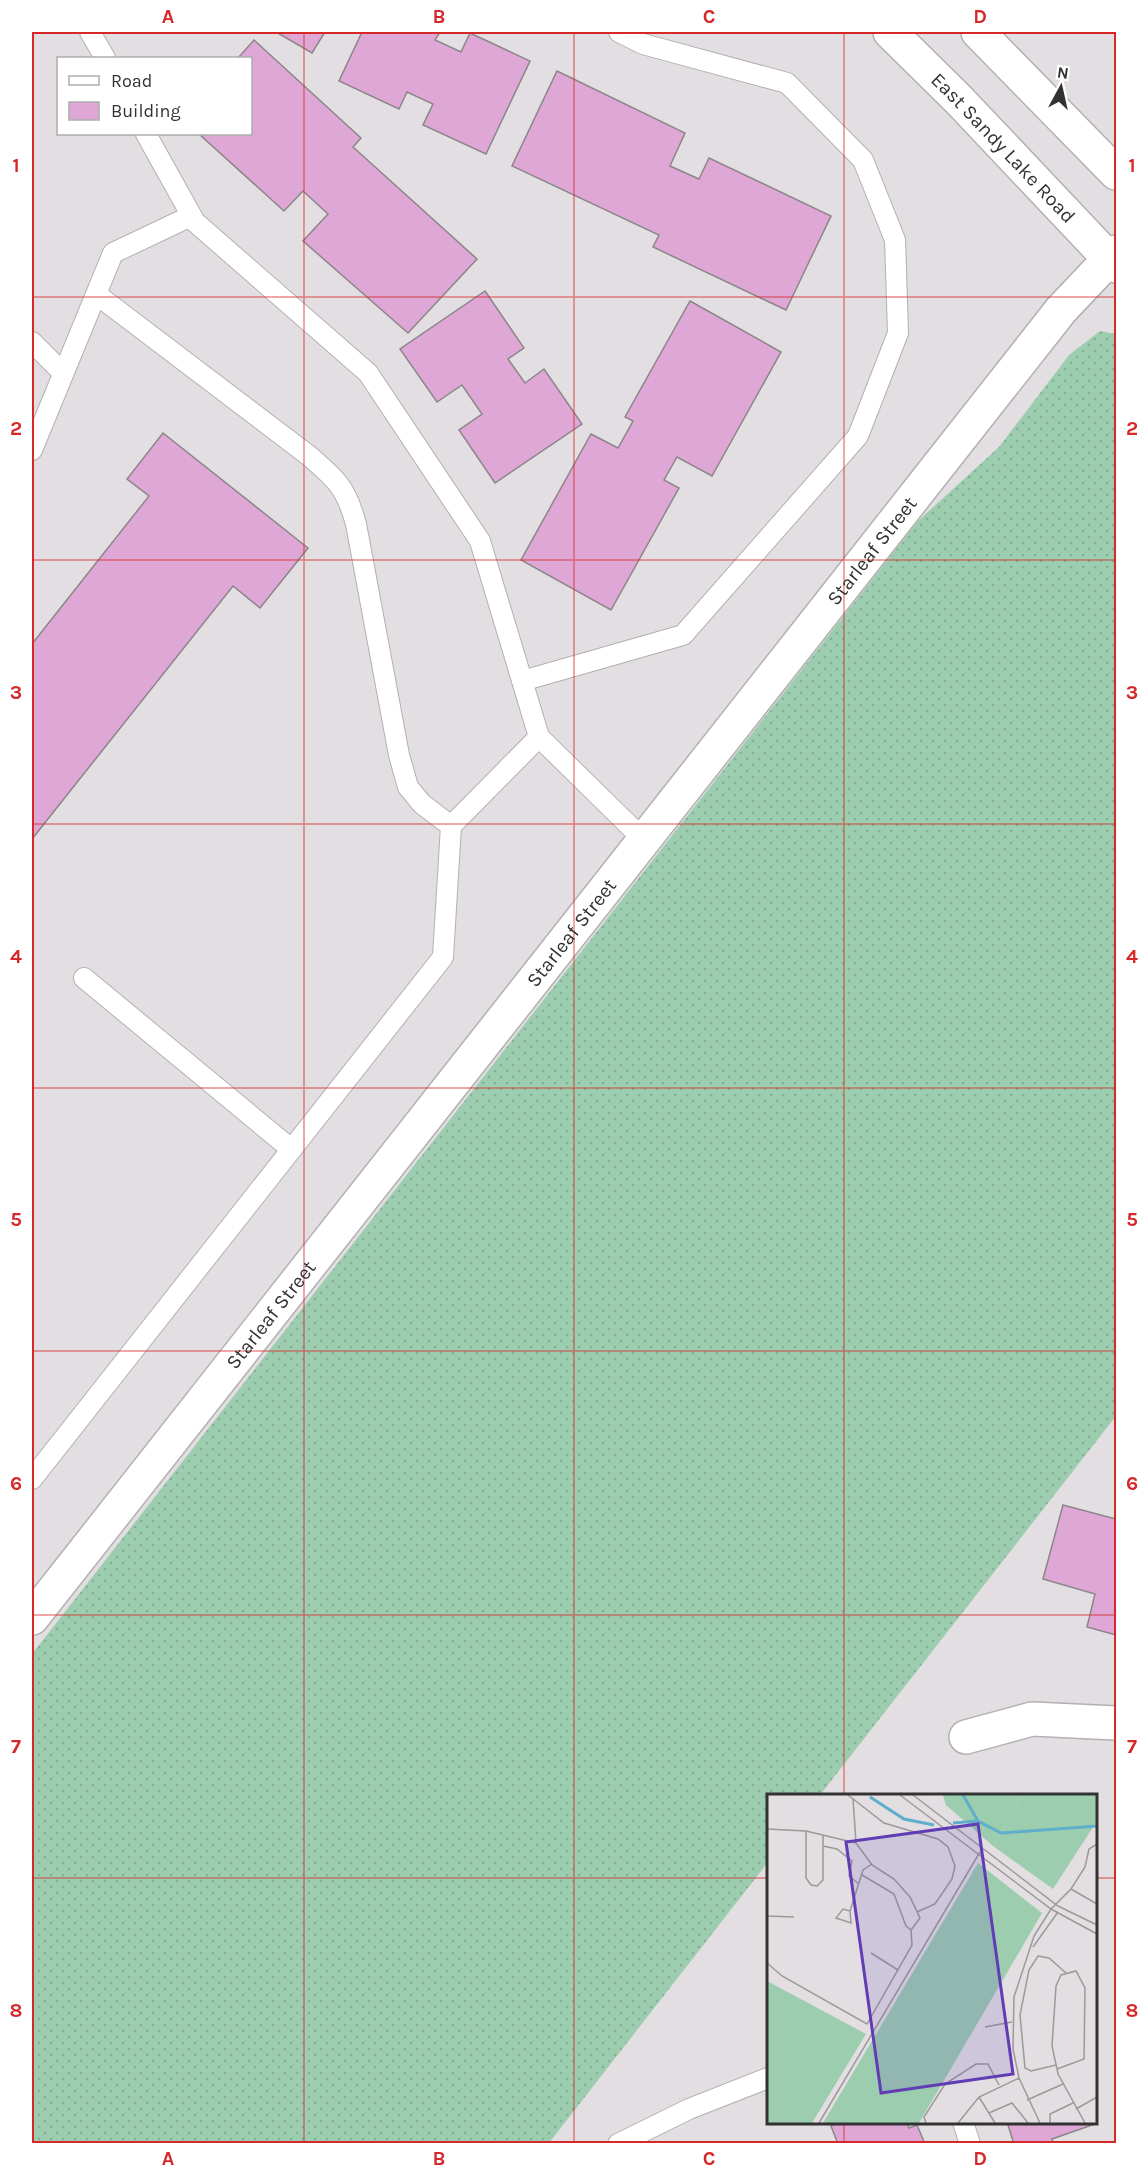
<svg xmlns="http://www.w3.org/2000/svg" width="1148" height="2175" viewBox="0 0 1148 2175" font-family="Karla,sans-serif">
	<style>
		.grass { fill: url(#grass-dots) }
		.building { fill: #dfa7d5; stroke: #8a8689; stroke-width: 1.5 }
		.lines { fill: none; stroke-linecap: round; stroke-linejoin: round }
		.service-casing { stroke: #b3b0b3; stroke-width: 22 }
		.minor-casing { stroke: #b3b0b3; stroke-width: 36 }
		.secondary-casing { stroke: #b3b0b3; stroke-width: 36 }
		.service { stroke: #fff; stroke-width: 20 }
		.minor { stroke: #fff; stroke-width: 33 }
		.secondary { stroke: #fff; stroke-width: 33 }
		.grid { fill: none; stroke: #d62828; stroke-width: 1.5; stroke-opacity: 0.55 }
		.labels { text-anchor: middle; stroke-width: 4.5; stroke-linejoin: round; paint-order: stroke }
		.street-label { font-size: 20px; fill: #333233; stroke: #fff }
		.inset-river { fill: none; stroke: #5faecc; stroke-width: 3 }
		.inset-road { fill: none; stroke: #9c999b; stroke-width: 1.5 }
		.view { fill: #613cb4; fill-opacity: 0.15; stroke: #613cb4; stroke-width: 3 }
		.inset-edge { fill: none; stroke: #333233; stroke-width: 3 }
		.neatline { fill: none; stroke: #d62828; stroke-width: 2 }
		.grid-label { font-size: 20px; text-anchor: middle; font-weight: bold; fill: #d62828 }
	</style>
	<defs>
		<pattern id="grass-dots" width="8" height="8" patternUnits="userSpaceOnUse" patternTransform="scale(1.5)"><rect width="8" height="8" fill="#9ccdaf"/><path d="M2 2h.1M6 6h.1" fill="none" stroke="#87b097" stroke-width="1.8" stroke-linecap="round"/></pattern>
	</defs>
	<rect width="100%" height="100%" fill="#e2dee1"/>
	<path class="grass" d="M1100 331 1116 334V1416L820 1795 768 1796V1862L549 2143H32V1654L918 521 999 447 1069 355Z"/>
	<path class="building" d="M276 32H325L312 53Z
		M362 32H440L435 40 461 52 470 33 530 61 486 154 423 125 433 104 407 92 399 109 339 81Z
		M254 40 361 138 353 147 477 259 408 333 303 241 328 214 303 191 284 211 199 134H250V58H238Z
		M557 71 685 133 670 166 699 179 709 158 831 216 786 310 653 247 659 235 512 166Z
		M485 291 524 348 508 359 525 383 544 369 582 424 495 483 459 430 482 414 462 385 437 402 400 349Z
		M690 301 781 352 712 476 677 457 664 480 679 488 611 610 521 560 591 434 618 448 633 421 625 417Z
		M163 433 308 548 260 608 233 586 32 839V644L149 496 127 479Z
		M1063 1505 1116 1519V1635L1087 1627 1095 1594 1043 1579Z
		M839 2122H907L909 2128 917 2125 925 2144H838L831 2126Z
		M1007 2122H1095V2124L1052 2139 1054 2144H1014Z"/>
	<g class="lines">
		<defs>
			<path id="service" d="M90 32 105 58
				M96 294 308 455C336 479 346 487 356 524L399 755 408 787 422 804 451 826
				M32 342 63 373
				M32 450 113 253 191 216
				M522 681 683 635 858 436 898 333 895 240 863 160 787 83 643 44 619 32
				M539 737 644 840
				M84 978 291 1149
				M32 1479 443 957 451 826 539 737 480 541 368 373 195 222 146 134
				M963 2122 970 2144
				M618 2144 689 2109 768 2078"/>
			<g id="minor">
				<path id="s1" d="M32 1618 1061 310 1116 252"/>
				<path d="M966 1737 1032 1719 1116 1723"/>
			</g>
			<g id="secondary">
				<path id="s2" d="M890 32 959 100 1116 266"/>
				<path d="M978 32 1116 173"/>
			</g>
		</defs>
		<use href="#service" class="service-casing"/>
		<use href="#minor" class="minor-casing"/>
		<use href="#secondary" class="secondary-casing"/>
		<use href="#service" class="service"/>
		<use href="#minor" class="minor"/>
		<use href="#secondary" class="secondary"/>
	</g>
	<path class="grid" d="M304 32V2144M574 32V2144M844 32V1796M32 297H1116M32 560H1116M32 824H1116M32 1088H1116M32 1351H1116M32 1615H1116M32 1878H768M1096 1878H1116M844 2122V2144"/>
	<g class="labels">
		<g class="street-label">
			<text dy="7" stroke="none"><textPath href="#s2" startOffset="162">East Sandy Lake Road</textPath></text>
			<text dy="7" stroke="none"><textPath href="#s1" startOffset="1358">Starleaf Street</textPath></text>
			<text dy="7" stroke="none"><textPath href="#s1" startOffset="872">Starleaf Street</textPath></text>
			<text dy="7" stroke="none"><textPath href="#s1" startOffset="386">Starleaf Street</textPath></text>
		</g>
	</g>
	<g transform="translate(767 1794)">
		<rect width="330" height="330" fill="#e2dee1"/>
		<path d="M256 1H330V27L286 95 226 52ZM211 69 275 119 152 329H56ZM0 187 99 240 45 329H0Z" fill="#9ccdaf"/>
		<path d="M176 1H256L226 52 179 11Z" fill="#9ccdaf"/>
		<path class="inset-river" d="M196 1 211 27 234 39 330 32M103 3 137 25 167 31M186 29 211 27"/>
		<path class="inset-road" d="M81 1 117 29 171 45 181 53 188 72 185 85 168 110 150 118M133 1 284 115 330 140M146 1 291 112 330 131M0 35 39 37 89 49M39 37V84L44 91 50 92 56 86V41M56 52 70 55 85 67 82 82 92 90M95 81 127 100 139 132 144 136M304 95 330 110M83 117 76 115 69 124 84 129 83 117 96 76 105 70M0 122 27 123M266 153 291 118M104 159 131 176M0 169 15 182 100 230 145 151 144 136 153 124 143 103 127 85 105 71 89 49 86 4M218 233 245 228M289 271 264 277 258 274 253 221 262 176 271 162 282 164 299 179M290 275 317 265 318 194 309 177 294 181 289 192 285 252 290 275 291 280 318 329M212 303 228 329M260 306 296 290M309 315 330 303M222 319 245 309 261 329M52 329 213 58M159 329 157 323 178 290 209 270H221L232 291M191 329 212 303 252 284M273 329 252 284 246 255 247 203 267 142 284 115 304 95 318 73 322 55 330 50M283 329V320L306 309"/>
		<path class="view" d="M211 30 246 280 114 299 79 48Z"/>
		<rect width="330" height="330" class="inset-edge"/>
	</g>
	<rect width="1148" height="2175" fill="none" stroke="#ffffff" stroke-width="66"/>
	<rect x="57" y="57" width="195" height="78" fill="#ffffff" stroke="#adadad" stroke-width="1.5"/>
	<rect x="69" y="76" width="30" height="9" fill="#ffffff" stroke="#adadad" stroke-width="1.5"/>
	<text x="111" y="87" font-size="18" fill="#333233">Road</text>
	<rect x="69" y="102" width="30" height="18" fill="#dfa7d5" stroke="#adadad" stroke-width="1.5"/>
	<text x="111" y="117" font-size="18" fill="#333233">Building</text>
	<g transform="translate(1061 87) rotate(8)" stroke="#ffffff" stroke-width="4.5" paint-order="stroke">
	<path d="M0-4.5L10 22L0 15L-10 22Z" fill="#333233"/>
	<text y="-9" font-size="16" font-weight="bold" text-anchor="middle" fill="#333233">N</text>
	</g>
	<rect x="33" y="33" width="1082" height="2109" class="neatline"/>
	<g class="grid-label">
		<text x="168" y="23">A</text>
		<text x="439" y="23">B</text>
		<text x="709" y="23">C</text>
		<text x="980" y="23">D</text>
		<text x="16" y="172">1</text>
		<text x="1132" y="172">1</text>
		<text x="16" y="435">2</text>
		<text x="1132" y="435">2</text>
		<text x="16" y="699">3</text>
		<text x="1132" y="699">3</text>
		<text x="16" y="963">4</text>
		<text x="1132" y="963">4</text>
		<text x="16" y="1226">5</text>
		<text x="1132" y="1226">5</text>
		<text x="16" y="1490">6</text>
		<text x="1132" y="1490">6</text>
		<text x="16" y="1753">7</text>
		<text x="1132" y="1753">7</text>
		<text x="16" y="2017">8</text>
		<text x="1132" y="2017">8</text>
		<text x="168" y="2165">A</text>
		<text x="439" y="2165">B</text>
		<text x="709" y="2165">C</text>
		<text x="980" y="2165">D</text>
	</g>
</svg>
